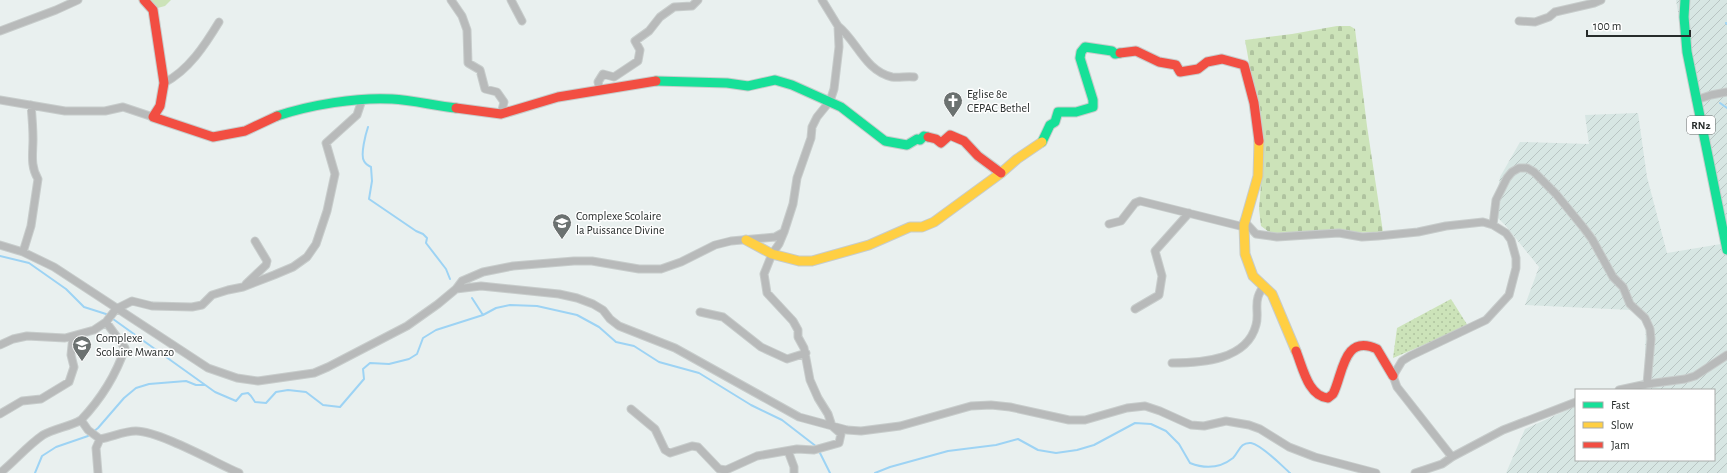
<svg xmlns="http://www.w3.org/2000/svg" width="1727" height="473" viewBox="0 0 1727 473" font-family="'Alegreya Sans',sans-serif">
	<style>
		.industrial { fill: url(#industrial-furrows) }
		.cemetery { fill: url(#cemetery-stones) }
		.park { fill: url(#park-dots) }
		.pitch { fill: #cce3b9 }
		.lines { fill: none; stroke-linecap: round; stroke-linejoin: round }
		.stream { stroke: #9dd3f4; stroke-width: 2 }
		.street-casing { stroke: #c7cccb; stroke-width: 9 }
		.fast-casing { stroke: #c7cccb; stroke-width: 11 }
		.slow-casing { stroke: #c7cccb; stroke-width: 11 }
		.jam-casing { stroke: #c7cccb; stroke-width: 11 }
		.street { stroke: #b8baba; stroke-width: 7 }
		.fast { stroke: #16e098; stroke-width: 9 }
		.slow { stroke: #ffcf43; stroke-width: 9 }
		.jam { stroke: #f24e42; stroke-width: 9 }
		.labels { text-anchor: middle; stroke-width: 3; stroke-linejoin: round; paint-order: stroke }
		.shield { fill: #fff; stroke: #686b6b; stroke-width: 1 }
		.shield-label { font-size: 11px; font-weight: bold; fill: #272c2b }
		.poi-label { font-size: 12px; fill: #272c2b; stroke: #fff; text-anchor: start }
	</style>
	<defs>
		<pattern id="industrial-furrows" width="10" height="10" patternUnits="userSpaceOnUse"><rect width="10" height="10" fill="#d7e6e3"/><path d="M-1 1l2-2M0 10L10 0M9 11l2-2" fill="none" stroke="#b9c5c3"/></pattern>
		<pattern id="cemetery-stones" width="16" height="16" patternUnits="userSpaceOnUse"><rect width="16" height="16" fill="#cce3b9"/><path d="M2 7V4a2 2 0 0 1 4 0v3zM10 15v-3a2 2 0 0 1 4 0v3z" fill="#afc39f"/></pattern>
		<pattern id="park-dots" width="8" height="8" patternUnits="userSpaceOnUse"><rect width="8" height="8" fill="#cce3b9"/><path d="M2 2h.1M6 6h.1" fill="none" stroke="#afc39f" stroke-width="1.8" stroke-linecap="round"/></pattern>
	</defs>
	<rect width="100%" height="100%" fill="#e9f0ef"/>
	<path class="industrial" d="M1676 0H1727V473H1506L1525 429 1576 406V460H1714V390H1644L1646 321 1631 310 1525 305 1539 267 1505 225 1494 214 1500 177 1520 142 1589 144 1585 115 1638 113 1647 177 1667 253 1721 244 1697 128Z"/>
	<path class="cemetery" d="M1337 26H1350L1355 29 1367 126 1383 232 1273 235 1261 226 1259 209 1264 148 1245 40 1292 34Z"/>
	<path class="park" d="M1451 299 1468 326 1393 358 1397 328Z"/>
	<path class="pitch" d="M138 0H171L165 6 150 10Z"/>
	<g class="lines">
		<path class="stream" d="M1726 23 1727 24
			M1720 103 1727 108
			M368 127C366 133 360 155 364 161 365 163 369 166 371 167L372 181 369 199 416 231 423 234 427 238 426 243 446 269 450 279
			M0 256 29 263 66 289 84 307 106 314
			M472 298 483 315
			M113 319 215 392 236 401 242 394 248 393 251 396 255 402 266 403 276 392 288 390 306 392 323 405 340 407 364 379 363 369 370 363 389 364 409 359 417 354 423 338 436 330 483 315 496 308 510 305 537 306 577 315 599 327 616 342 634 346 659 362 699 373 751 405 782 420 817 447
			M819 451 830 473
			M35 473 42 456 56 447 88 436 98 428 124 398 136 388 149 384 186 381 196 385H204
			M875 473 890 467 948 451 996 445 1018 439 1038 450 1056 453 1077 450 1094 445 1135 423 1151 424 1166 431 1179 444 1190 463C1205 469 1219 469 1233 458 1239 452 1240 442 1251 443 1262 445 1281 465 1290 473"/>
		<defs>
			<path id="street" d="M451 0 462 16 467 30 468 63 480 70 485 89 497 92 504 102 501 114
				M511 0 522 21
				M1519 21 1535 22 1549 17 1555 12 1594 3 1601 0
				M838 26C857 41 865 71 892 77 899 78 907 76 914 77
				M0 31 56 10 78 0
				M164 83C189 70 205 45 219 22
				M600 90 598 82 603 74 614 77 638 61 640 50 635 41 649 31 660 17 674 7 692 6 698 0
				M0 100 65 111H105L123 107 153 117
				M1696 100 1711 95 1727 92
				M1244 221 1256 234 1277 237 1339 233 1362 237 1378 236 1418 232 1446 226 1483 222 1493 225 1506 233 1511 240 1516 258V268L1509 295 1486 320 1410 356 1402 361 1393 376 1397 387 1452 457
				M1109 224 1121 221 1135 203 1140 201 1244 227
				M1493 225 1496 200 1507 178 1512 172 1519 168H1527L1534 172 1556 194 1583 227 1592 239 1613 277 1623 287 1630 304 1645 318 1650 329 1651 339 1647 384
				M0 245 23 252 54 267 208 368 237 378 258 381 314 373 328 367 407 326 438 304 456 289 462 281 483 272 513 266 574 261H592L639 269H661L681 262 715 245 731 241 775 237 784 232
				M23 252 31 226 38 179C30 166 33 153 33 139 33 128 32 116 31 105
				M246 284 266 265 267 261 255 241
				M456 289 481 286 559 294 577 298 593 304 603 310 610 319 619 326 675 348 799 417 847 430 861 431 900 426 971 406 991 405 1010 407 1069 420H1085L1127 408 1145 406 1160 411 1191 425 1204 426 1226 421 1249 425 1260 429 1289 447 1315 457 1376 473
				M1135 309 1159 295 1162 276 1155 251 1189 213
				M700 312 723 317 761 347 787 359 806 353
				M106 322 125 348C116 375 101 399 81 420L88 430 100 439C112 437 124 431 136 431 159 431 216 463 239 473
				M0 345 13 339 27 336 65 338 94 330 106 322 116 309 132 301 152 306 192 307 202 305 212 295 228 290 243 287 274 275 293 267 307 257 316 244 327 211 335 174 326 143 357 115 362 100
				M1172 363C1202 363 1247 360 1256 325 1259 316 1255 306 1258 297 1259 293 1262 289 1263 286
				M1619 390 1647 384 1685 379 1695 376 1727 355
				M631 409 655 429 665 450 670 453 692 446 698 447 719 469 726 470 757 456 797 449 814 450 839 443 841 434 832 426 828 414 818 398 810 380 804 348 798 337V330L793 321 767 293 764 274 772 254 779 244 784 232 793 204 797 178 811 138 812 127 817 117 830 101 834 89 839 47 838 26 822 0
				M0 414 22 401 41 399 69 382 74 367 71 355 73 336
				M788 451 794 467V473
				M0 473C15 461 27 446 43 435 55 428 69 427 81 420
				M98 473 96 448 100 439
				M1415 473 1442 464 1452 457 1503 430 1576 402"/>
			<path id="fast" d="M1685 0 1684 17 1687 52 1727 250
				M656 81 727 83 748 86 775 80 792 85 841 107 885 141 907 145 917 139 920 140 924 136 928 137
				M277 116C310 105 357 97 392 99 413 100 435 106 456 108
				M1042 142 1050 125 1055 122 1058 112H1076L1093 107V100L1080 58 1081 52 1085 47 1112 51 1115 54 1120 53"/>
			<path id="slow" d="M1259 141 1258 176 1244 225 1245 254 1253 276 1272 294 1296 351
				M746 240 772 254 799 261H812L869 245 910 227H922L934 222 1001 173 1017 159 1042 142"/>
			<path id="jam" d="M144 0 153 10 164 83 160 106 153 117 213 137 245 131 277 116
				M1120 53 1136 51 1159 62 1176 65 1180 72 1198 69 1207 62 1222 59 1244 65 1254 103 1259 141
				M456 108 501 114 558 97 656 81
				M928 137 936 139 941 143 950 135 964 141 978 156 1001 173
				M1296 351C1303 368 1308 396 1328 398L1333 394C1343 375 1343 333 1377 349L1393 376"/>
		</defs>
		<use href="#street" class="street-casing"/>
		<use href="#fast" class="fast-casing"/>
		<use href="#slow" class="slow-casing"/>
		<use href="#jam" class="jam-casing"/>
		<use href="#street" class="street"/>
		<use href="#fast" class="fast"/>
		<use href="#slow" class="slow"/>
		<use href="#jam" class="jam"/>
	</g>
	<defs>
		<symbol id="church-pin" viewBox="-11 -11 22 30"><path d="M0 17L-7.5 6A9.5 9.5 0 1 1 7.5 6Z" fill="#6b7170" stroke="#fff"/><path d="M-1.2-6h2.4v3.5h3.3v2.4h-3.3V6h-2.4V-.1h-3.3v-2.4h3.3Z" fill="#fff"/></symbol>
		<symbol id="school-pin" viewBox="-11 -11 22 30"><path d="M0 17L-7.5 6A9.5 9.5 0 1 1 7.5 6Z" fill="#6b7170" stroke="#fff"/><path d="M0-5L7-2L0 1L-7-2ZM-4 1L0 2.5L4 1V4Q0 6-4 4Z" fill="#fff"/></symbol>
	</defs>
	<g fill-rule="evenodd">
		<use href="#church-pin" x="942" y="90" width="22" height="30"/>
		<use href="#school-pin" x="551" y="212" width="22" height="30"/>
		<use href="#school-pin" x="71" y="334" width="22" height="30"/>
	</g>
	<g class="labels">
		<rect class="shield" x="1687" y="116" width="28" height="18" rx="3"/>
		<g class="shield-label">
			<text x="1701" y="129">RN2</text>
		</g>
		<g class="poi-label">
			<text x="967" y="98">Eglise 8e<tspan x="967" dy="14">CEPAC Bethel</tspan></text>
			<text x="576" y="220">Complexe Scolaire<tspan x="576" dy="14">la Puissance Divine</tspan></text>
			<text x="96" y="342">Complexe<tspan x="96" dy="14">Scolaire Mwanzo</tspan></text>
		</g>
	</g>
	<rect x="1575" y="389" width="140" height="72" fill="#ffffff" stroke="#a9abaa"/>
	<rect x="1583" y="402" width="20" height="6" fill="#16e098" stroke="#a9abaa"/>
	<text x="1611" y="409" font-size="12" fill="#272c2b">Fast</text>
	<rect x="1583" y="422" width="20" height="6" fill="#ffcf43" stroke="#a9abaa"/>
	<text x="1611" y="429" font-size="12" fill="#272c2b">Slow</text>
	<rect x="1583" y="442" width="20" height="6" fill="#f24e42" stroke="#a9abaa"/>
	<text x="1611" y="449" font-size="12" fill="#272c2b">Jam</text>
	<path d="M1587 30v6h103v-6" fill="none" stroke="#272c2b" stroke-width="2"/>
	<text x="1593" y="30" font-size="12" fill="#272c2b" stroke="#ffffff" stroke-width="3" paint-order="stroke">100 m</text>
</svg>
